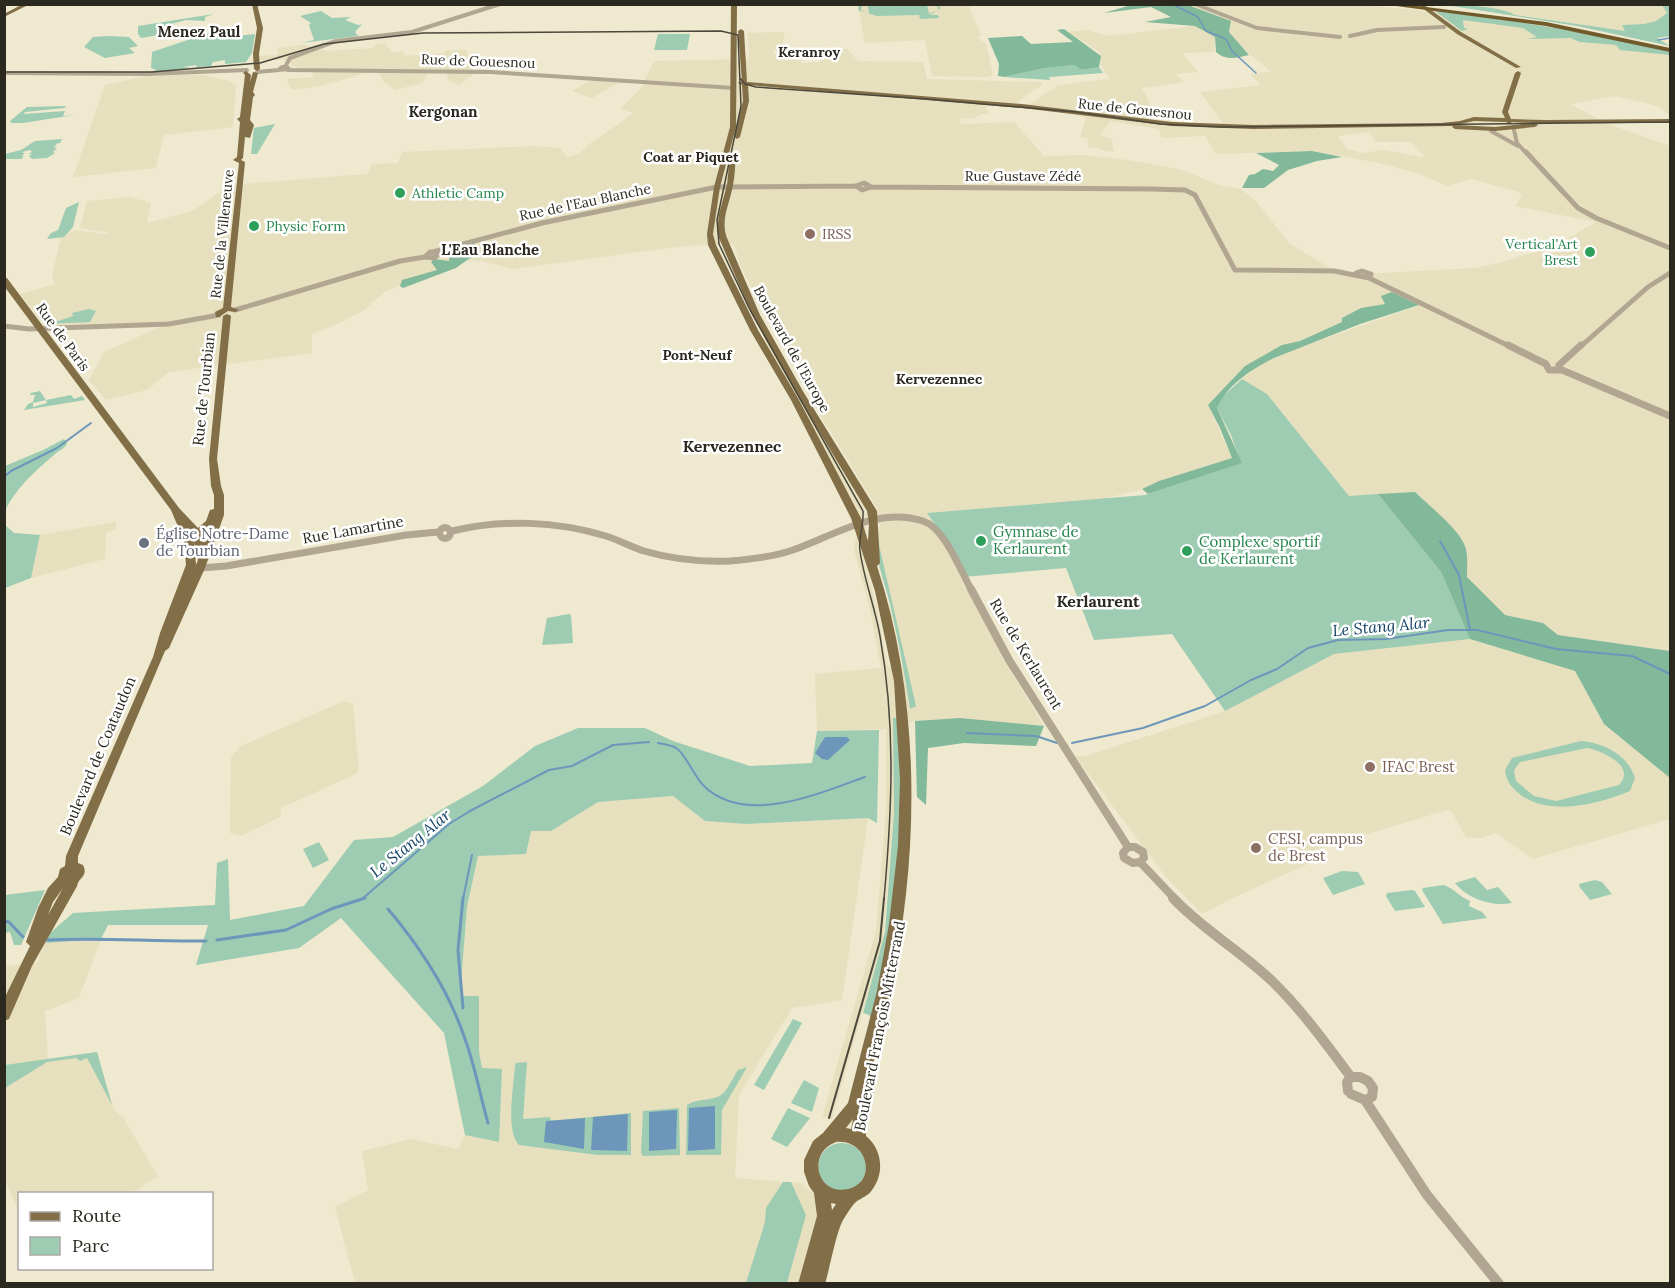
<svg xmlns="http://www.w3.org/2000/svg" width="1675" height="1288" viewBox="0 0 1675 1288" font-family="Lora,serif">
	<style>
		.built { fill: #e7e0be; fill-rule: evenodd }
		.green { fill: #9dccb2; fill-rule: evenodd }
		.forest { fill: #82b99b }
		.water { fill: #6d96bb }
		.lines { fill: none; stroke-linecap: round; stroke-linejoin: round }
		.stream-far2 { stroke: #6d96bb; stroke-width: 1.5 }
		.stream-far1 { stroke: #6d96bb; stroke-width: 2 }
		.stream { stroke: #6d96bb; stroke-width: 3 }
		.minor-far4 { stroke: #b1a691; stroke-width: 4 }
		.minor-far3 { stroke: #b1a691; stroke-width: 5 }
		.minor-far2 { stroke: #b1a691; stroke-width: 7 }
		.minor-far1 { stroke: #b1a691; stroke-width: 8 }
		.minor { stroke: #b1a691; stroke-width: 10 }
		.major { fill: #826e47; fill-rule: evenodd }
		.highway { fill: #715a2b; fill-rule: evenodd }
		.tram-far1 { stroke: #4a473b; stroke-width: 1.5 }
		.tram { stroke: #4a473b; stroke-width: 2 }
		.leisure-dot { fill: #2e9e5b; stroke: #fff; stroke-width: 2 }
		.education-dot { fill: #8d6e63; stroke: #fff; stroke-width: 2 }
		.worship-dot { fill: #6b7280; stroke: #fff; stroke-width: 2 }
		.labels { text-anchor: middle; stroke-width: 5; stroke-linejoin: round; paint-order: stroke }
		.far-neighbourhood-label { font-size: 14px; font-weight: bold; fill: #2b291f; stroke: #fff }
		.far-street-label { font-size: 14px; fill: #2b291f; stroke: #fff }
		.far-leisure-label { font-size: 14px; fill: #27864d; stroke: #fff; text-anchor: start }
		.far-education-label { font-size: 14px; fill: #785e54; stroke: #fff; text-anchor: start }
		.far-quarter-label { font-size: 15px; font-weight: bold; fill: #2b291f; stroke: #fff }
		.street-label { font-size: 15px; fill: #2b291f; stroke: #fff }
		.leisure-label { font-size: 15px; fill: #27864d; stroke: #fff; text-anchor: start }
		.worship-label { font-size: 15px; fill: #5b616d; stroke: #fff; text-anchor: start }
		.education-label { font-size: 15px; fill: #785e54; stroke: #fff; text-anchor: start }
		.neighbourhood-label { font-size: 16px; font-weight: bold; fill: #2b291f; stroke: #fff }
		.water-label { font-size: 16px; font-style: italic; fill: #124166; stroke: #fff }
	</style>
	<rect width="100%" height="100%" fill="#eee9cf"/>
	<path class="built" d="M1662 4 1667 13 1656 21 1644 24 1623 25 1626 32 1457 5Z
		M858 5H969L971 11 969 12 972 14 981 35 977 37 986 44 993 75 988 77 932 76 925 40 865 43Z
		M1188 5H1363L1415 10 1528 28 1546 35 1670 53V116L1658 106 1615 96 1570 104 1608 124 1670 146V651L1558 635 1543 623 1505 615 1467 577 1466 551 1349 496 1267 394 1242 379 1259 365 1298 348 1418 306 1392 292 1385 304 1361 308 1343 322 1300 341 1282 345 1208 405 1232 458 1159 481 1139 490 1103 499 927 513 942 535 1005 652 1000 654 1044 726 960 718 915 721 894 726V812L883 941 832 1119 822 1117 876 931 886 810V729L817 731 815 674 881 668 870 610 854 549 860 514 762 339 767 338 865 510 867 520 861 549 877 609 888 667 906 666 877 536 880 526 877 508 808 395 740 265 734 244 684 246 512 269 481 261 462 260 386 291 364 310 342 322 312 334V353L169 372 147 390 106 400 89 380 104 352 160 327 48 330 20 294 55 284 52 276 61 237 75 230 104 234 111 233 80 228 87 201 130 197 151 203 147 223 192 211 230 185 367 174 372 164 398 163 402 152 533 146 560 148 567 157 579 154 588 145 634 113 620 109 646 83 645 79 654 61 749 59 748 33 785 32 782 46 774 50V53L778 57 800 59 802 63 820 62V49H847L858 61 923 62 927 79 1041 82 1043 84 1016 103 989 101 986 108 990 114H981L974 118 958 119 962 124 1014 122 1044 156 1083 155 1128 160 1179 169 1219 185 1241 189 1256 201 1290 244 1328 267 1363 274 1475 268 1503 262 1554 246 1596 222 1515 206 1522 196 1519 192 1471 179 1447 186 1420 174 1379 163 1313 151 1219 154 1215 153 1205 136 1162 138 1159 129 1110 121 1100 136 1111 138 1114 152 1106 151 1098 148H1089L1087 138 1080 137 1086 118 1079 116 1081 111 1029 105 1058 85 1110 79 1101 65 1100 52 1068 32 1086 30 1109 36 1195 26 1215 37 1214 52 1182 53 1198 72 1176 74 1184 82 1142 88 1153 109 1149 121 1224 125 1200 92 1261 85 1250 74 1271 72 1238 44 1229 32 1231 21ZM1369 132 1376 142H1410L1426 158 1384 150 1362 153 1347 149 1338 136Z
		M384 43 393 53 403 51 406 56 443 53 447 50H467L469 65 474 74 459 85 449 81 446 72 429 71 422 83 395 90 384 82 379 72H368L321 86 292 90 286 79 313 77 312 70 291 66 290 60H258V56L277 55 278 48 304 45 327 51 373 48 377 44Z
		M151 75H204L230 81 236 85 233 127 164 135 156 168 73 177 105 85Z
		M593 79 615 81 618 83 592 98 572 91Z
		M116 522V530L106 532 105 559 31 578 40 535Z
		M1470 639 1575 671 1604 724 1670 777V819L1533 859 1496 833 1482 838H1466L1452 812 1447 810 1307 852 1312 862 1235 897 1202 914 1166 877 1075 756H1086L1225 711 1334 654Z
		M344 701 353 704 359 770 356 774 281 808 280 817 241 836 230 833 231 757 241 746Z
		M673 796 705 821 746 824 868 818 842 1000 792 1008 739 1095 735 1178 801 1183 814 1194 819 1215 800 1283H355L335 1207 368 1190 362 1151 411 1139 458 1149 465 1135 498 1142 502 1069H482L479 1052V996L460 997 467 907 478 856 526 854 531 831 574 815 598 802Z
		M101 939 79 998 45 1011 48 1059 97 1052 114 1110 124 1119 158 1176 132 1193 20 1194 19 1212 5 1181 4 966 37 963 45 943Z"/>
	<path class="green" d="M859 5H862L861 10 869 14 868 5H927L929 14 938 10 937 5 941 8 930 15H938L939 18 920 19 919 15 877 16 858 10Z
		M1446 5C1466 5 1499 6 1515 15L1625 31 1622 25 1644 24 1656 21 1667 13 1662 5H1670V36L1657 38 1670 46 1577 26Z
		M321 11 332 18 351 17 345 20 358 25 362 24 355 32 358 36 301 43 314 40 309 25 311 23 300 16Z
		M1435 11C1514 20 1593 33 1670 51V55L1620 50 1616 45 1580 42 1570 38 1527 39 1537 37 1523 28 1463 20 1464 28 1468 29 1462 31Z
		M214 14 205 17V21L186 20 160 27 161 31 181 29 182 31 141 38 138 34V26Z
		M226 27 227 37 255 34 252 53 246 62 225 64V60L213 62 211 66 197 67 196 65 183 67 191 68 152 72 156 70 151 68 152 52Z
		M658 34H690L687 50H654Z
		M108 36 129 37 138 46 129 48 135 53 105 58 84 47 93 37Z
		M1074 65 1082 70 1099 67 1103 73 1049 77 1050 80 1004 77 1045 68Z
		M67 106 64 108 25 112 24 114 65 111 63 116 74 115 23 123H11L10 121 27 107Z
		M275 124 257 154H251L254 128Z
		M62 139 60 143 55 144 57 145 53 147 57 148 53 152 55 153 47 158 32 159 29 156 32 154H28L32 152 30 150 22 152 25 154 22 155 24 157 21 158 23 159H5V154L21 150 35 141Z
		M79 202 73 227 64 237 47 239 51 233 58 230 66 208Z
		M89 309 96 311 90 322 46 324 41 320 51 318 58 321 73 316 72 313Z
		M1242 379 1267 394 1349 496 1378 494 1441 572 1470 639 1334 654 1225 711 1172 634 1094 640 1066 568 963 577 942 535 927 513 1145 495 1241 463 1231 435 1217 408 1220 399Z
		M40 391 46 400 33 403V407L47 403 46 400 71 395 74 399 82 396 85 400 24 410 28 404 33 402 35 395H30L31 393Z
		M64 439 67 443C65 449 59 450 54 455 35 471 15 489 5 511V466L43 450Z
		M5 525 14 533 40 535 31 578 5 588Z
		M877 536 916 706 910 709C905 674 898 639 890 604 884 579 875 562 877 536Z
		M569 614 571 615 573 643 542 645 547 618Z
		M893 718H901L902 848 873 1022 869 1015 863 1013 885 932 894 812Z
		M578 728H645L673 741 750 766 812 763 817 731 879 730 877 823 868 818 746 824 705 821 673 796 598 802 551 831H531L526 854 478 856 467 907 460 996H479V1052L482 1068 502 1069 499 1142 465 1135 444 1033 341 918 299 948 196 965 208 925H108L101 939 45 943 50 933 73 913 215 905 217 863 228 859 230 920 304 906 354 840 393 837 483 786 535 746Z
		M1581 741C1604 743 1628 755 1635 778L1630 791C1599 804 1552 816 1522 796 1513 789 1506 782 1505 770L1512 758ZM1587 748C1602 751 1637 766 1619 785L1556 801 1534 796 1516 781 1514 770 1520 762Z
		M319 842 329 860 313 868 303 849Z
		M1342 871 1358 872 1365 884 1333 895 1323 878Z
		M1475 877 1487 890 1498 887 1512 903C1492 907 1468 899 1455 883Z
		M1595 880 1602 882 1612 894 1590 900 1579 886V884Z
		M1444 885C1455 889 1458 896 1470 901L1469 906 1482 912 1487 918 1443 924 1422 890 1423 888Z
		M45 890 21 945H14L10 932 5 933V895Z
		M1412 890 1415 891 1425 907 1395 911 1386 896 1387 893Z
		M793 1019 802 1023 764 1090 754 1085Z
		M97 1052 112 1105 87 1058 80 1061 76 1058 47 1062 5 1088V1065Z
		M527 1062 523 1119 550 1117 551 1121 631 1113V1155H598L519 1145C505 1131 514 1085 515 1065L516 1063Z
		M747 1067 722 1110 721 1155H686L687 1105C698 1098 713 1101 721 1095 728 1090 733 1077 738 1070Z
		M804 1080 819 1088 812 1112 791 1103Z
		M679 1108 680 1155 643 1156 641 1153 643 1111Z
		M788 1108 810 1118 787 1147 771 1139Z
		M818 1167a24 24 0 1 1 48 0a24 24 0 1 1-48 0Z
		M783 1182H791L806 1215 787 1283H746L765 1222 766 1208Z"/>
	<path class="forest" d="M1131 5H1188L1231 21 1229 32 1249 55C1237 58 1226 61 1216 52L1215 37 1195 26 1145 22 1171 17 1151 7 1104 13Z
		M1064 29 1101 56 1099 67 1082 70 1074 65 1045 68 1004 77 998 76 999 64 988 38 1022 36 1031 44 1073 42 1057 30Z
		M1312 151 1342 157 1317 161 1288 170 1264 188H1242L1249 175 1255 174 1263 169 1273 171 1279 165 1256 153Z
		M474 243 476 245 472 247 477 253 456 268 403 288 400 286 402 280 437 270 431 262 434 259 449 261 450 251Z
		M1392 292 1419 305 1360 324 1274 358C1253 368 1226 386 1217 408L1242 463 1148 494 1142 489 1159 481 1232 458 1220 428 1208 405 1245 366 1282 345 1300 341 1342 322V318L1361 308 1385 304 1381 296Z
		M1415 492C1429 506 1461 530 1466 549 1468 558 1467 568 1467 577L1505 615 1543 623 1558 635 1670 651V778L1604 724 1575 671 1470 639 1441 572 1378 494Z
		M960 718 1044 726 1036 746 964 743 928 748 926 805 917 797 915 721Z"/>
	<path class="water" d="M825 737H847L850 740 828 760 822 759 815 753Z
		M715 1106V1149L688 1151 689 1108Z
		M677 1110 676 1149 649 1151V1112Z
		M628 1114 627 1151 591 1150 593 1117Z
		M585 1118 584 1149 544 1142 546 1121Z"/>
	<g class="lines">
		<path class="stream-far2" d="M1172 4 1198 17 1206 31 1226 39 1232 51 1256 73
			M1658 40 1670 38"/>
		<path class="stream-far1" d="M4 477 11 471 57 448 91 423
			M1440 541 1459 575 1470 630
			M967 733 1036 736 1057 743
			M658 743C663 744 671 745 676 748 685 753 694 776 703 785 744 827 820 793 865 777
			M1072 743 1143 728 1205 706 1251 680 1277 669 1308 648 1338 640 1386 639 1448 630H1477L1556 649 1632 656 1670 674
			M362 899 449 824 470 811 549 770 572 766 613 745 649 742
			M463 899 472 855"/>
		<path class="stream" d="M388 909C421 948 449 991 465 1039 475 1066 480 1095 488 1123
			M4 921 9 922 23 937
			M48 940C101 937 153 942 206 941
			M217 940 286 930 331 909 365 898
			M463 1008 458 950 463 898"/>
		<path class="minor-far4" d="M1195 4 1257 28 1340 37
			M1350 36 1377 30 1444 27
			M282 67H287L289 69 278 70Z
			M285 67 290 58 336 41 412 32 500 4
			M288 70 490 72 734 88
			M257 72 279 70
			M4 73 147 74 247 70
			M1514 130 1517 143 1527 154
			M1491 131 1518 146"/>
		<path class="minor-far3" d="M1526 152 1578 208 1596 218 1670 248
			M856 186 862 190 871 187
			M430 252 439 254 434 258 425 257Z
			M433 252 542 223 717 187 856 186 864 183 871 187 1153 189 1185 190 1195 195 1235 270 1334 271 1369 278
			M1356 273 1362 271 1371 274 1369 278
			M1369 278 1511 347
			M235 310 400 261 425 257
			M4 326 29 329 169 324 219 315
			M1580 347 1648 287 1670 273"/>
		<path class="minor-far2" d="M1508 345 1546 364 1549 370H1562
			M1559 365 1581 345
			M1562 370 1670 416
			M439.5 533a5.5 5.5 0 1 1 11 0a5.5 5.5 0 1 1-11 0Z
			M452 531C502 519 556 521 606 536 619 540 631 547 644 551 671 559 701 562 730 561 751 559 772 557 793 550 833 536 878 506 923 521 945 528 961 572 972 591
			M200 568 226 566 406 535 438 532"/>
		<path class="minor-far1" d="M971 589 1009 660 1128 847
			M1128 847 1123 853 1124 858 1133 863 1140 862
			M1128 847H1135L1143 852 1144 858 1140 862
			M1140 862 1175 899"/>
		<path class="minor" d="M1173 898C1203 930 1241 951 1272 981 1302 1010 1326 1044 1351 1077
			M1351 1077H1360L1368 1081 1373 1088 1372 1097 1365 1100 1351 1094
			M1348 1091 1347 1082 1351 1077
			M1365 1100 1427 1195 1499 1284"/>
		<path class="major" d="M23 4H30L4 17V14Z
			M252 4H257L263 28 259 54 260 69 257 71 254 69 253 54 257 28Z
			M731 4H737L736 127 720 187 713 234 716 245 758 330 799 400 861 518 868 541 869 523 867 511 796 393 752 315 719 238 717 230 719 214 727 185 730 155 733 153 736 155C735 165 735 175 733 185 730 203 720 220 727 238L760 315 804 393 877 511 880 563 877 566C921 700 920 855 890 992 885 1019 878 1045 871 1072L875 1073 877 1078 866 1124V1136C882 1149 885 1173 872 1190 868 1196 863 1197 857 1201 852 1205 847 1214 843 1220 836 1233 830 1267 825 1284H798L817 1216 814 1193 809 1186 804 1172V1160L813 1141 823 1133 848 1103 877 991 889 924 898 846 900 780 894 681 875 591 851 518 791 400 750 330 708 245 707 234 714 187 730 127ZM853 1119 851 1129 846 1128ZM836 1142C869 1139 877 1183 848 1189 817 1196 806 1153 836 1142ZM831 1203 836 1204 832 1210Z
			M1417 4H1423L1461 32 1521 67 1516 68 1457 34Z
			M741 29 744 31 747 82 1022 104 1172 122 1253 125 1441 123 1460 121 1474 117 1505 118 1502 112 1515 73 1518 71 1521 73 1508 112 1511 119 1545 120 1670 119V123H1536L1538 125 1535 127 1495 131 1455 129 1452 127 1453 126 1253 129 1172 126 1022 108 748 85 749 101 740 137 737 139 734 137 743 101 742 85 738 83 742 81 738 31ZM1474 121 1506 122 1509 124 1512 122 1534 123 1495 127 1456 125Z
			M246 71 251 75 250 82 253 72 258 73 253 92 255 95 253 97 250 120 254 125 250 138 245 137 243 158 241 160 245 162 231 307 239 310 235 312 228 311 219 317H216L215 312 223 308 239 163 233 160 237 157 240 122 237 119 240 117 245 75 243 73Z
			M4 278H7L179 508 198 528 206 521 210 510 214 509V495L211 486 209 459 223 316 227 314 231 316 217 459 221 486 224 495V515L205 568 169 648 165 651 78 856V863L83 865C87 873 83 876 79 881 77 883 78 886 76 888L32 966 9 1019 4 1021V999L30 946 26 942 38 908 48 888 58 877 60 869 65 866 66 856 153 657 160 633 186 565 184 541 171 510 4 286ZM210 527 204 543 201 536ZM194 542 198 560 193 572 196 565ZM63 888 48 915 53 902Z"/>
		<path class="highway" d="M1381 4H1402L1546 22 1670 48V52L1546 26Z"/>
		<path class="tram-far1" d="M4 72H152L260 63 324 44 423 33 721 31 738 35 741 106 717 220 719 244 749 308 863 511C864 525 858 539 860 551 864 580 875 607 880 636 896 726 892 809 884 899
			M740 78 745 84 756 87 926 99 1076 112 1160 124 1220 127 1670 122"/>
		<path class="tram" d="M829 1118 880 941 884 898"/>
	</g>
	<g class="leisure-dot">
		<circle cx="400" cy="193" r="6"/>
		<circle cx="254" cy="226" r="6"/>
		<circle cx="1590" cy="252" r="6"/>
		<circle cx="981" cy="541" r="6"/>
		<circle cx="1187" cy="551" r="6"/>
	</g>
	<g class="education-dot">
		<circle cx="810" cy="234" r="6"/>
		<circle cx="1370" cy="767" r="6"/>
		<circle cx="1256" cy="848" r="6"/>
	</g>
	<circle class="worship-dot" cx="144" cy="543" r="6"/>
	<g class="labels">
		<g class="far-neighbourhood-label">
			<text x="809" y="57">Keranroy</text>
			<text x="691" y="162">Coat ar Piquet</text>
			<text x="697" y="360">Pont-Neuf</text>
			<text x="939" y="384">Kervezennec</text>
		</g>
		<g class="far-street-label">
			<text transform="translate(478 61) rotate(2)" y="5">Rue de Gouesnou</text>
			<text transform="translate(1135 109) rotate(6)" y="5">Rue de Gouesnou</text>
			<text x="1023" y="181">Rue Gustave Zédé</text>
			<text transform="translate(585 202) rotate(-12)" y="5">Rue de l'Eau Blanche</text>
			<text transform="translate(222 234) rotate(-84)" y="5">Rue de la Villeneuve</text>
			<text transform="translate(63 337) rotate(54)" y="5">Rue de Paris</text>
			<text transform="translate(792 349) rotate(61)" y="5">Boulevard de l'Europe</text>
		</g>
		<g class="far-leisure-label">
			<text x="412" y="198">Athletic Camp</text>
			<text x="266" y="231">Physic Form</text>
			<text x="1578" y="249" text-anchor="end">Vertical'Art<tspan x="1578" dy="16">Brest</tspan></text>
		</g>
		<g class="far-education-label">
			<text x="822" y="239">IRSS</text>
		</g>
		<g class="far-quarter-label">
			<text x="199" y="37">Menez Paul</text>
			<text x="443" y="117">Kergonan</text>
			<text x="490" y="255">L'Eau Blanche</text>
		</g>
		<g class="street-label">
			<text transform="translate(204 389) rotate(-84)" y="5">Rue de Tourbian</text>
			<text transform="translate(353 530) rotate(-10)" y="5">Rue Lamartine</text>
			<text transform="translate(1026 654) rotate(59)" y="5">Rue de Kerlaurent</text>
			<text transform="translate(98 756) rotate(-67)" y="5">Boulevard de Coataudon</text>
			<text transform="translate(880 1026) rotate(-79)" y="5">Boulevard François Mitterrand</text>
		</g>
		<g class="leisure-label">
			<text x="993" y="537">Gymnase de<tspan x="993" dy="17">Kerlaurent</tspan></text>
			<text x="1199" y="547">Complexe sportif<tspan x="1199" dy="17">de Kerlaurent</tspan></text>
		</g>
		<g class="worship-label">
			<text x="156" y="539">Église Notre-Dame<tspan x="156" dy="17">de Tourbian</tspan></text>
		</g>
		<g class="education-label">
			<text x="1382" y="772">IFAC Brest</text>
			<text x="1268" y="844">CESI, campus<tspan x="1268" dy="17">de Brest</tspan></text>
		</g>
		<g class="neighbourhood-label">
			<text x="732" y="452">Kervezennec</text>
			<text x="1098" y="607">Kerlaurent</text>
		</g>
		<g class="water-label">
			<text transform="translate(1381 626) rotate(-5)" y="6">Le Stang Alar</text>
			<text transform="translate(410 843) rotate(-39)" y="6">Le Stang Alar</text>
		</g>
	</g>
	<rect width="1675" height="1288" fill="none" stroke="#2b291f" stroke-width="12"/>
	<rect x="18" y="1192" width="195" height="78" fill="#ffffff" stroke="#aaa9a5" stroke-width="1.5"/>
	<rect x="30" y="1212" width="30" height="9" fill="#826e47" stroke="#aaa9a5" stroke-width="1.5"/>
	<text x="72" y="1222" font-size="18" fill="#2b291f">Route</text>
	<rect x="30" y="1237" width="30" height="18" fill="#9dccb2" stroke="#aaa9a5" stroke-width="1.5"/>
	<text x="72" y="1252" font-size="18" fill="#2b291f">Parc</text>
</svg>
